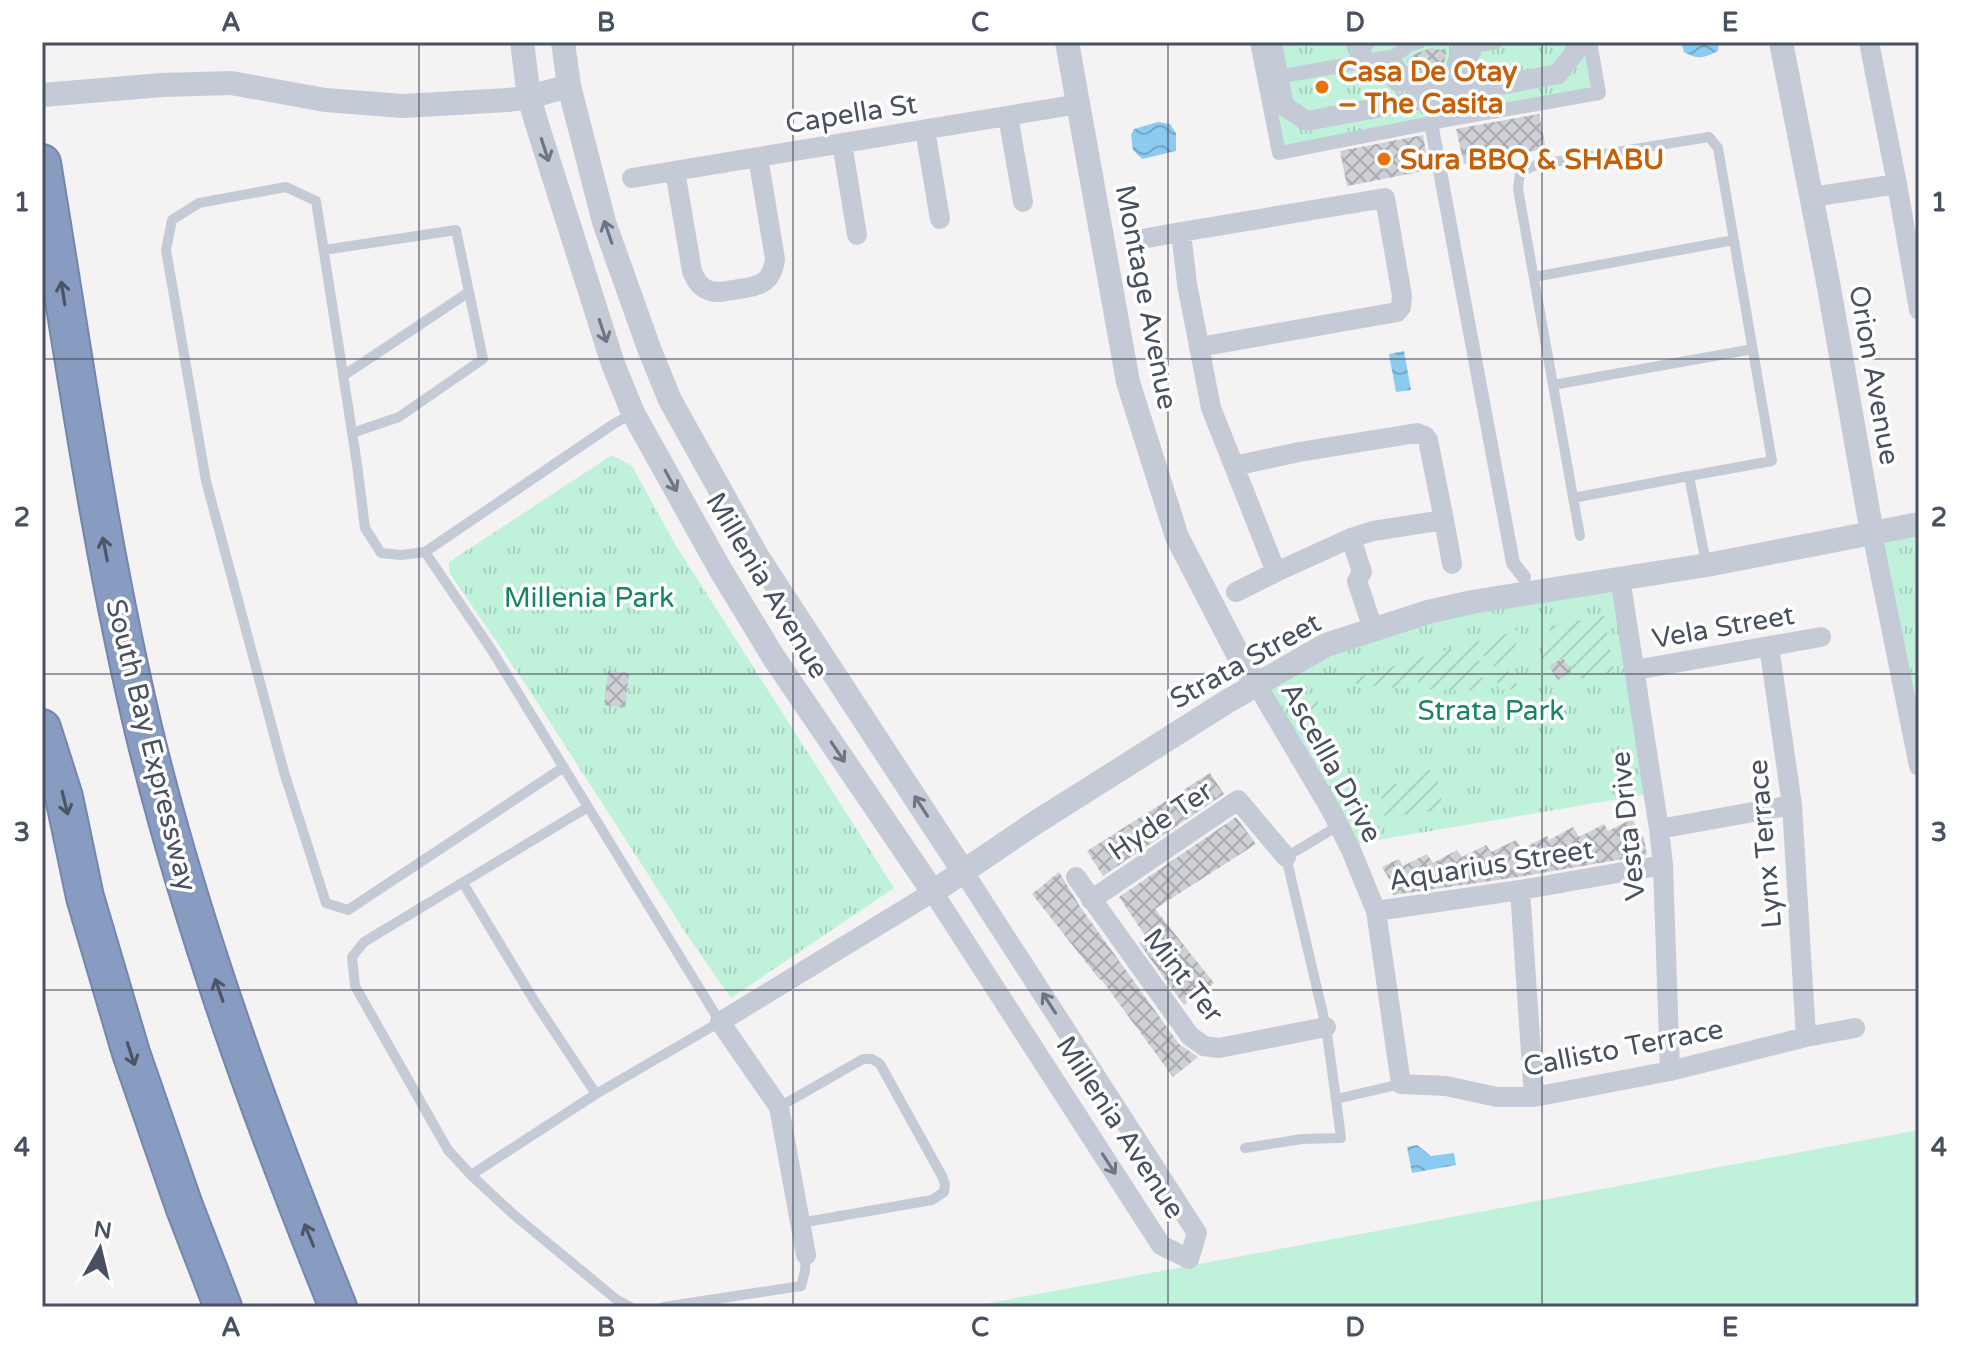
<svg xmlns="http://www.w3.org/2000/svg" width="1961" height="1349" viewBox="0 0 1961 1349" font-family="'Varela Round',sans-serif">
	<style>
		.grass { fill: #c0f2db }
		.park { fill: url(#park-tufts) }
		.garden { fill: url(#garden-furrows) }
		.water { fill: url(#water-waves) }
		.building { fill: url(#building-cross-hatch) }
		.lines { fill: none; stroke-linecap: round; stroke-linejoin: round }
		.motorway-casing { stroke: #7386ad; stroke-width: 40 }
		.service { stroke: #c5cbd6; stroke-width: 10 }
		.pedestrian { stroke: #c5cbd6; stroke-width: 14 }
		.minor { stroke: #c5cbd6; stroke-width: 20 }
		.tertiary { stroke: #c5cbd6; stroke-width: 24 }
		.motorway { stroke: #889bc1; stroke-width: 36 }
		.oneway { stroke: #6e7683 }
		.oneway2 { stroke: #4c5565 }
		.grid { fill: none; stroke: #495160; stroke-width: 2; stroke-opacity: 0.55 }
		.food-dot { fill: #e8710a; stroke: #fff; stroke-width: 3 }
		.labels { text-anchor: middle; stroke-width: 7; stroke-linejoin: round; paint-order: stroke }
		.food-label { font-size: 28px; font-weight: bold; fill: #c56008; stroke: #fff; text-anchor: start }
		.street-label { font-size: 28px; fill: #495160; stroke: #fff }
		.park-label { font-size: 28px; fill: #158660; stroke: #fff }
		.neatline { fill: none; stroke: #495160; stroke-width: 3 }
		.grid-label { font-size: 26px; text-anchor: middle; font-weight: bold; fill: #495160 }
	</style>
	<defs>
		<pattern id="park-tufts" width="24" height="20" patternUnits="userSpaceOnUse" patternTransform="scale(2)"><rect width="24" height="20" fill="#c0f2db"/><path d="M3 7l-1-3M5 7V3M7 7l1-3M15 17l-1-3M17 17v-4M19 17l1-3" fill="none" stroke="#a6d1be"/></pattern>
		<pattern id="garden-furrows" width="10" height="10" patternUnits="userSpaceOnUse" patternTransform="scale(2)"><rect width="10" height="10" fill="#c0f2db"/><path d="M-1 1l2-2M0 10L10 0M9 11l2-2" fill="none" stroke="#a6d1be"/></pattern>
		<pattern id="water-waves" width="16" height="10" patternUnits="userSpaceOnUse" patternTransform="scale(2)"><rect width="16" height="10" fill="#8ccbf0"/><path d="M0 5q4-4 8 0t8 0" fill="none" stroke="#74a7c6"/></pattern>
		<pattern id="building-cross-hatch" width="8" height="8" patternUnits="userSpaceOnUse" patternTransform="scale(2)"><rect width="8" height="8" fill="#ced0d6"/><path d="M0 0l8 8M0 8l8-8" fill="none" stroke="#a9abb1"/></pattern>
	</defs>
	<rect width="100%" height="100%" fill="#f4f2f2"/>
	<path class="grass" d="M1919 1130V1307H968Z"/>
	<path class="park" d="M1260 42H1586L1593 82 1587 91 1288 146 1279 140Z
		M612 455 632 466 675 544 894 888 731 998 689 938 526 685 449 572V562Z
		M1919 524V696L1906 698 1872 533Z
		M1620 578 1654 793 1349 845 1257 685 1326 645Z"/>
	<path class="garden" d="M1604 616 1614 672 1578 679 1564 657 1549 666 1541 657 1551 626Z
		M1520 630 1508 671 1520 689 1499 690 1491 654 1478 657 1485 691 1418 689V676L1407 675 1406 689 1350 683V680L1418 658Z
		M1318 698 1317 737 1302 708Z
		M1436 769 1443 809 1385 818 1380 787 1415 781 1414 773Z"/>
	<path class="water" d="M1681 42H1719L1718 51C1704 58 1698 60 1684 52Z
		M1158 122 1170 124 1176 133V151L1142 159 1133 150 1131 135 1134 129Z
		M1404 351 1411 390 1396 392 1389 354Z
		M1417 1145 1431 1156 1454 1153 1456 1165 1412 1173 1407 1147Z"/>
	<path class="building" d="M1433 47 1434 49 1444 50V52L1446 53 1443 67 1440 66 1439 69 1422 70 1415 72 1406 60 1417 53Z
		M1539 114 1546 149 1464 164 1456 129Z
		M1423 135 1429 170 1347 186 1340 151Z
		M1563 658 1571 671 1558 680 1549 666Z
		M608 671 629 673 625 708 604 705Z
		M1210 773 1224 794 1103 876 1087 851Z
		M1236 817 1256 844 1155 909 1214 983 1184 1005 1139 943 1146 937 1119 897Z
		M1632 819 1644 839 1647 855 1518 877 1393 895 1391 882 1382 867 1399 859 1403 866 1427 854 1433 863 1457 850 1462 857 1486 845 1491 852 1516 840 1522 849 1547 836 1549 840 1573 827 1579 837 1604 824 1608 831Z
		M1059 872 1081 908 1179 1044 1198 1057 1173 1077 1101 979 1100 980 1032 894Z"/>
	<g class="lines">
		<defs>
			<path id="motorway" d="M42 163C74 356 100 550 146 740 194 934 263 1122 338 1307
				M42 728 64 797 85 897 131 1053 184 1206 223 1307"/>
		</defs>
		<use href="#motorway" class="motorway-casing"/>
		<path class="service" d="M324 250 456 230 483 359 399 417 352 433
			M1534 277 1734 240
			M343 376 469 292
			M1553 385 1753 349
			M1573 498 1689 476
			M1580 536 1518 189 1520 172 1536 165 1709 137 1718 148 1772 461 1689 476 1706 563
			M425 552 401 555 381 553 365 528 357 464 316 201 286 187 199 203 172 220 166 250 206 481 284 772 326 903 348 910 564 767
			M588 807 720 1022 596 1094 471 1175 448 1150 355 986 352 957 364 942 588 807 491 649 425 552 612 425 633 413
			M1338 826 1286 857 1326 1027 1336 1099 1401 1084
			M463 883 535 1002 596 1094
			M779 1107 863 1059H872L880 1064 942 1176 945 1184 944 1192 932 1200 800 1223
			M1245 1148 1302 1139 1341 1138 1336 1099
			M471 1175 514 1215 617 1300 630 1307
			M663 1307 801 1286 805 1271 806 1255"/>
		<path class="pedestrian" d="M1257 42 1279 153 1447 120 1599 93 1590 42
			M1351 42 1397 85 1417 82
			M1369 42 1357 55 1369 66 1394 61 1413 86 1449 81 1458 49 1496 42
			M1445 77 1464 73 1479 42
			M1272 78 1395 56 1410 44 1419 42
			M1431 123 1513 563 1524 577"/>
		<path class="minor" d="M1272 42 1284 106 1307 121 1558 74 1576 51 1574 42
			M1869 42 1897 184 1919 310
			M1008 116 1023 202
			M925 130 940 219
			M842 143 857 235
			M675 171 692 271C695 279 699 287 708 290 716 294 725 291 734 290 756 286 772 286 775 259L758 157
			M632 178 1079 104
			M1812 197 1897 184
			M1136 240 1181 232
			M1199 347 1397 312 1401 307 1402 296 1385 198 1181 232 1187 284 1211 408 1234 466 1299 452 1417 433 1425 436 1428 440 1444 520 1373 531 1351 538 1276 572 1234 466
			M1444 520 1452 564
			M1872 533 1919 766
			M1351 538 1362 572 1357 581 1373 629
			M1620 578 1659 829 1663 865 1670 1071
			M1236 592 1276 572
			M1769 646 1792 805 1806 1037
			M1635 670 1821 637
			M1257 685 1331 810 1351 850 1376 911 1401 1084 1446 1086 1497 1097H1534L1670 1071 1806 1037 1855 1028
			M1659 829 1792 805
			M1076 877 1190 1036 1204 1046 1219 1048 1326 1027
			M1520 890 1534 1097
			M1091 900 1238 800 1286 857
			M1376 911 1520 890 1663 865
			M806 1255 779 1107 720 1022 933 892 1161 1245 1189 1259 1197 1233 963 871"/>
		<path class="tertiary" d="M522 42 529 97 536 121 613 364 633 413 720 569 774 658 933 892 1035 823 1228 701 1326 645 1428 612 1472 602 1707 565 1919 524
			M563 42 569 86 604 222 650 351 670 400 757 556 963 871
			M1067 42 1128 382 1177 537 1244 666 1257 685
			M1781 42 1828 282 1872 533
			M42 95 162 85 231 83 325 100 403 106 508 100 529 97 569 86"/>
		<use href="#motorway" class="motorway"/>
	</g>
	<defs><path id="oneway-shaft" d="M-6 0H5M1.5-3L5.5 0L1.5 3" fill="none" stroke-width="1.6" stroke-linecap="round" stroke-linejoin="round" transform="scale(2)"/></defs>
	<g class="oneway">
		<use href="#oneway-shaft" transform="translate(545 150) rotate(72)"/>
		<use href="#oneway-shaft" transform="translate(608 232) rotate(-109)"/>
		<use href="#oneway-shaft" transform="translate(603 331) rotate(72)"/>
		<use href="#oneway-shaft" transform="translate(671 481) rotate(61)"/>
		<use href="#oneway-shaft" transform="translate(838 752) rotate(56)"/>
		<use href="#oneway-shaft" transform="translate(921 806) rotate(-123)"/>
		<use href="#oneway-shaft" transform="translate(1049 1003) rotate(-123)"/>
		<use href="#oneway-shaft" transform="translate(1109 1164) rotate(57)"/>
	</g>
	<g class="oneway2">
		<use href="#oneway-shaft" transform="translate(63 293) rotate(-99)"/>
		<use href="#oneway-shaft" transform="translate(105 549) rotate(-101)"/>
		<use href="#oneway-shaft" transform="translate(65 803) rotate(76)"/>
		<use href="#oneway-shaft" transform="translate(219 990) rotate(-109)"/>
		<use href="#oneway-shaft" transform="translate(131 1054) rotate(72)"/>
		<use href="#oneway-shaft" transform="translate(309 1235) rotate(-112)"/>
	</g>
	<path class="grid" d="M419 42V1307M793 42V1307M1168 42V1307M1542 42V1307M42 359H1919M42 674H1919M42 990H1919"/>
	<g class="food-dot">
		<circle cx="1322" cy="87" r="8"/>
		<circle cx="1384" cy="159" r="8"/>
	</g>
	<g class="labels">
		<g class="food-label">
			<text x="1338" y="81">Casa De Otay<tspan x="1338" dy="32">– The Casita</tspan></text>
			<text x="1400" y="169">Sura BBQ &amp; SHABU</text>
		</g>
		<g class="street-label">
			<text transform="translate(851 113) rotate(-9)" y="10">Capella St</text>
			<text transform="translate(1147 297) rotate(79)" y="10">Montage Avenue</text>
			<text transform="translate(1875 375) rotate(80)" y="10">Orion Avenue</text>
			<text transform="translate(768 585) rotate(59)" y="10">Millenia Avenue</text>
			<text transform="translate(1723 626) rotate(-10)" y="10">Vela Street</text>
			<text transform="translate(1245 660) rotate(-29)" y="10">Strata Street</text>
			<text transform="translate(152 745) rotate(76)" y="10">South Bay Expressway</text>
			<text transform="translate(1332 762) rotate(61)" y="10">Ascellla Drive</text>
			<text transform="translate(1160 820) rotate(-34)" y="10">Hyde Ter</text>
			<text transform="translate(1627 826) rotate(-96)" y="10">Vesta Drive</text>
			<text transform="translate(1764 844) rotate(-95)" y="10">Lynx Terrace</text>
			<text transform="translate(1491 864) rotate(-9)" y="10">Aquarius Street</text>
			<text transform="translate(1184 975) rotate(52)" y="10">Mint Ter</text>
			<text transform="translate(1623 1047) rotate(-11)" y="10">Callisto Terrace</text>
			<text transform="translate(1121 1127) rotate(57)" y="10">Millenia Avenue</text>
		</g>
		<g class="park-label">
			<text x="589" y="607">Millenia Park</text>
			<text x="1491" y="720">Strata Park</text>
		</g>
	</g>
	<rect width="1961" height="1349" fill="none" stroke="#ffffff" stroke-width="88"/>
	<g transform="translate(100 1249) rotate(8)" stroke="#ffffff" stroke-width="6" paint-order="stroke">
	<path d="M0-6L14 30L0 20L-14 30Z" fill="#495160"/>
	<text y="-12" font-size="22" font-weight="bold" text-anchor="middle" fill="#495160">N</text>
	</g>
	<rect x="44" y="44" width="1873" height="1261" class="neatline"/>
	<g class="grid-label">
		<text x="231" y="31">A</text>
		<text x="606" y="31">B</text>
		<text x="980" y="31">C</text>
		<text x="1355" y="31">D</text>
		<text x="1730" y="31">E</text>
		<text x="22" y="211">1</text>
		<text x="1939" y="211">1</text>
		<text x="22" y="526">2</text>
		<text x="1939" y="526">2</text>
		<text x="22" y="841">3</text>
		<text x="1939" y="841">3</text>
		<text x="22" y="1156">4</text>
		<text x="1939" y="1156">4</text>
		<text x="231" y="1336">A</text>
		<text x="606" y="1336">B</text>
		<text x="980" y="1336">C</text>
		<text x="1355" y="1336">D</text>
		<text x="1730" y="1336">E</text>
	</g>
</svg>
